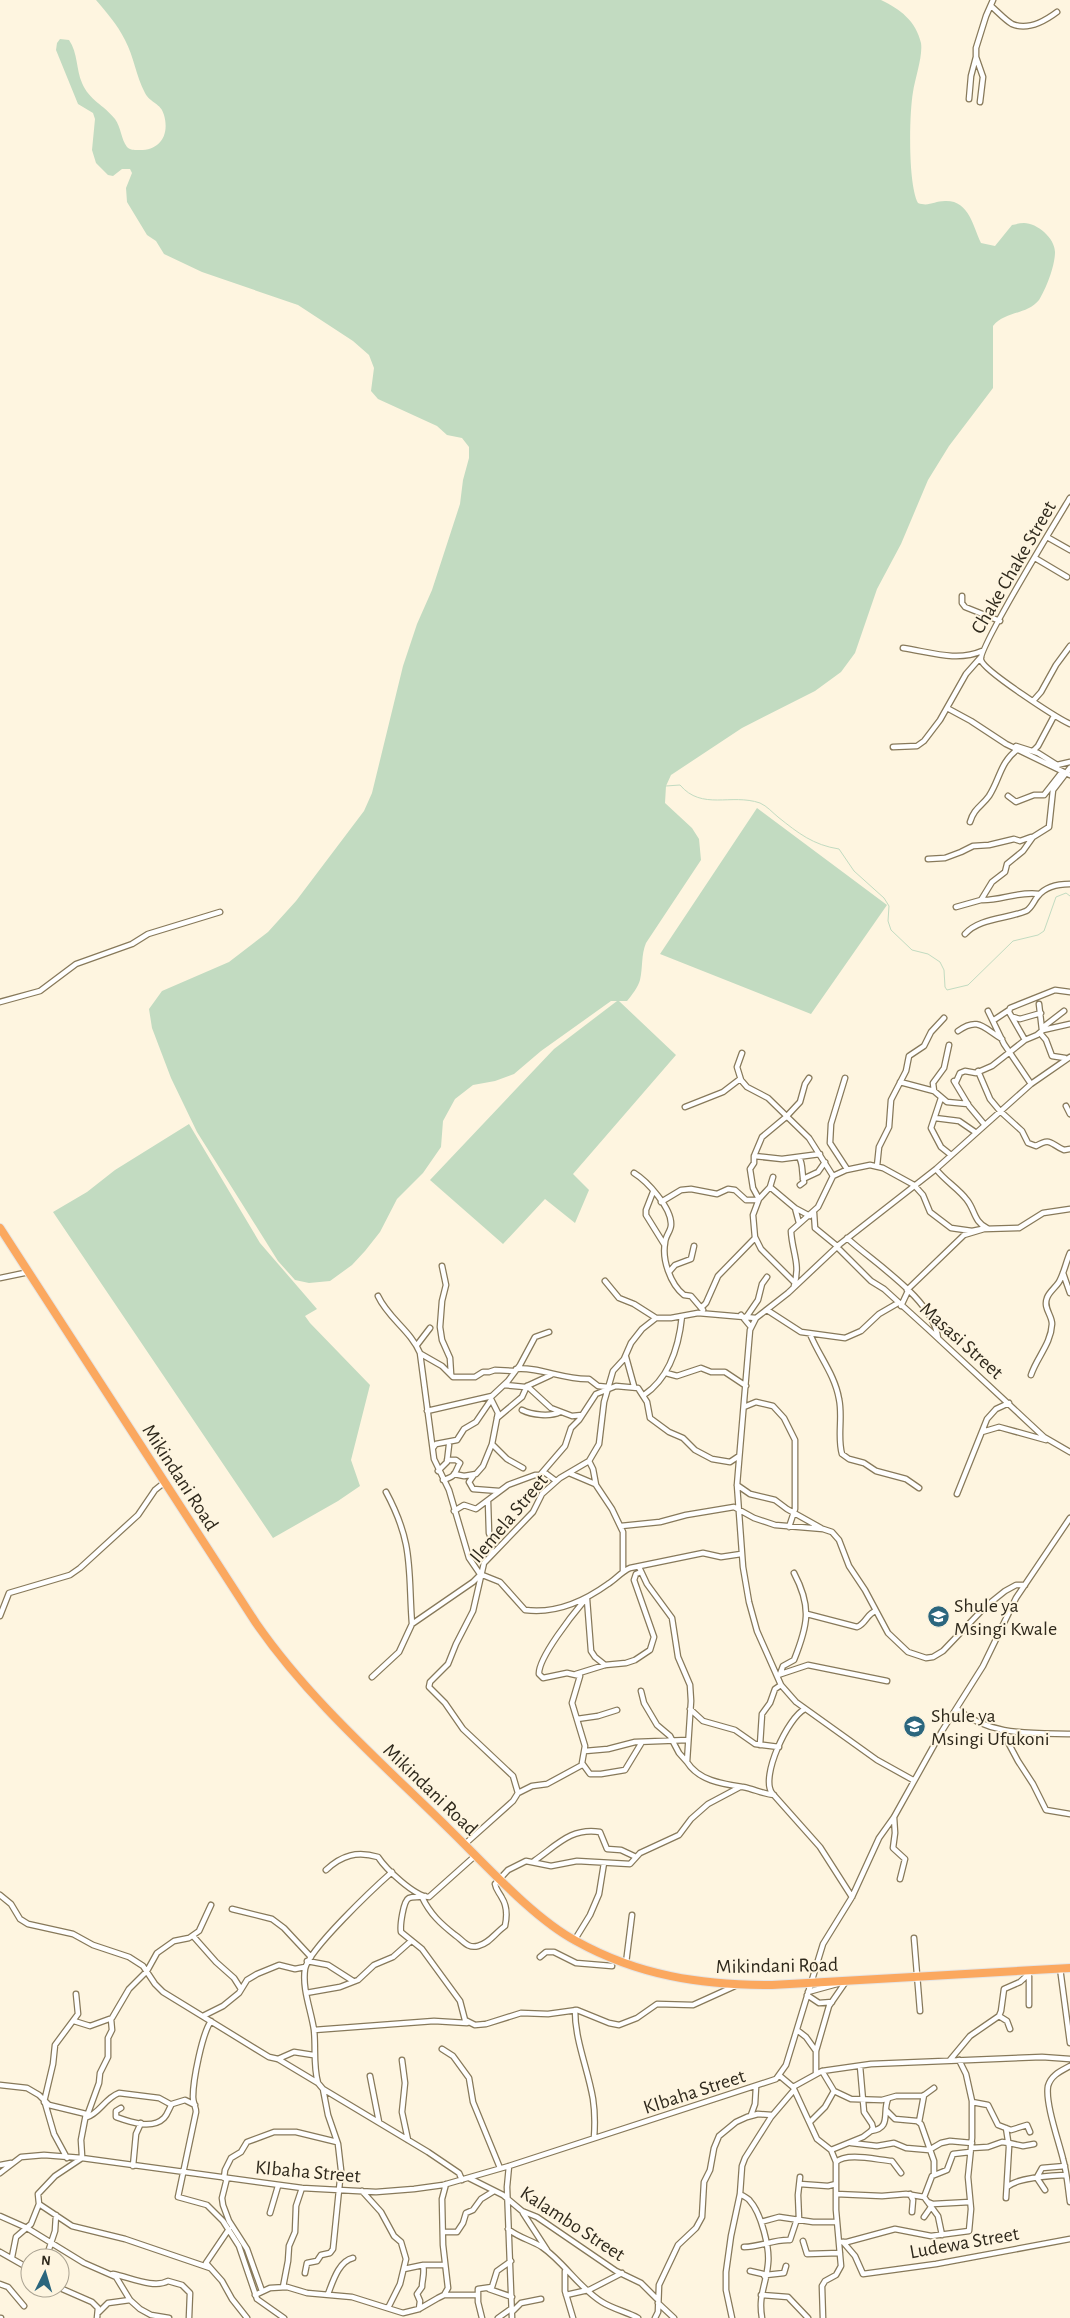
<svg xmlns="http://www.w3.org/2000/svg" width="1070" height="2318" viewBox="0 0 1070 2318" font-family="'Alegreya Sans',sans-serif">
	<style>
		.water { fill: #c2dbc1 }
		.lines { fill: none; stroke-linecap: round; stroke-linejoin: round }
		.stream { stroke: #c2dbc1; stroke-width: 1 }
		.minor-casing { stroke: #87795a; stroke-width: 7 }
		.trunk-casing { stroke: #e6e5e4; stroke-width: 10 }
		.minor { stroke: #fff; stroke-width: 4.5 }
		.trunk { stroke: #fba85f; stroke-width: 8 }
		.labels { text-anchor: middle; stroke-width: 4; stroke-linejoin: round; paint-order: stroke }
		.street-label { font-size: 20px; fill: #2f291c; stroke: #fef5e0 }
		.poi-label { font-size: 20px; fill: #2f291c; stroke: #fef5e0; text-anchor: start }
	</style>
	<rect width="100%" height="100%" fill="#fef5e0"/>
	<path class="water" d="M96 0H881C900 9 916 21 921 43 923 56 915 79 913 92 909 115 908 184 918 203 929 207 934 201 945 201 969 200 973 226 981 243L995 246 1012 225C1016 224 1020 223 1024 223 1037 223 1055 238 1055 252 1055 266 1046 289 1039 300 1027 315 1005 311 993 326V388L949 446 928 480 901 544 877 589 855 653 841 672 815 691 742 728 671 775 666 786 665 803 692 828 699 839 701 860 646 943C641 955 643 967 640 980 638 987 632 995 627 1001H619L676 1055 573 1174 589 1190 575 1223 545 1199 503 1244 430 1180 554 1049 617 1001H611L541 1051 514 1074 495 1081 473 1085 455 1099 443 1121 441 1147 423 1173 397 1199 380 1232 365 1251 352 1265 330 1281 309 1283 295 1280 278 1261 197 1132 171 1078 152 1028 149 1009 162 991 229 962 268 932 296 901 364 811 372 793 403 666 417 624 432 590 460 504 463 480 469 458V447L462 438 447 435 437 426 378 399 371 391 374 368 369 355 353 341 298 305 202 272 164 254 156 241 147 235 127 202 126 188 132 173 130 169H122L113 176 108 175 96 163 92 150 95 119 93 113 78 104 56 50 57 43 60 39 69 40C78 53 76 69 82 83 89 100 104 105 115 119 121 127 121 139 127 147 130 150 134 150 138 150 159 151 170 136 164 115 161 103 150 103 145 93 136 76 134 57 125 40 117 24 107 13 96 0Z
		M757 808 887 905 811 1014 660 954Z
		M189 1124 260 1243 317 1309 305 1316 310 1323 370 1385 351 1460 360 1486 338 1501 273 1538 53 1212 87 1192 115 1170Z"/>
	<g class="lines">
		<path class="stream" d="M666 786 680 785C702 811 731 793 760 803 767 806 773 813 778 817 798 833 813 845 839 849L854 871 884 898 889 906 888 921 891 930 912 950 928 954 940 962 944 970 945 987 947 990 968 985 1013 941 1038 935 1044 931 1056 897 1066 893 1070 896"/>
		<defs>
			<path id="minor" d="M991 6C997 11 1005 20 1012 24 1028 31 1045 21 1057 12
				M969 99 971 76 976 57
				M980 102 983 77 976 57V48L986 16 993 0
				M1070 498C1058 518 978 649 981 660 984 671 1057 718 1070 724
				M1047 537 1070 550
				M1035 558 1067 577
				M962 596V603L965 607 1000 621
				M903 648C930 652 957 662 982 651
				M1033 701 1041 692 1056 665 1070 646
				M947 708 971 721 1006 744 1070 775
				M1016 746 1038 753 1057 765 1070 762
				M893 747 917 746 924 741 940 720 966 674 981 657
				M1033 751 1038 746 1054 716
				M1008 796 1016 802 1034 795H1044L1062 772
				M970 822C974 808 982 806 989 796 1000 779 1000 762 1018 749
				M928 859 945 858 961 852 973 846 989 845 1014 839 1020 841 1031 837
				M981 900C1000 901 1018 891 1039 894
				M956 907 981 900 992 882 1005 872 1007 864 1023 851 1033 837 1049 827 1053 790 1070 768
				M965 934C979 918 1007 919 1026 911 1032 908 1034 900 1038 896 1046 886 1059 884 1070 884
				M0 1002 40 991 76 964 132 944 148 934 220 912
				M1039 1004 1042 1030
				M988 1011 1004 1044 1031 1084
				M1013 1017 1020 1019 1041 1013
				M994 1020 1009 1010
				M1042 1028 1064 1011
				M958 1031C979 1016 984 1029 1002 1039
				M1040 1033 1046 1040 1052 1056 1065 1058
				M1025 1040 1009 1012 1010 1008 1055 990 1070 992
				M742 1053 737 1067 741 1080 747 1087 768 1098 809 1138 833 1176
				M978 1071 990 1099 1000 1111 1022 1131 1028 1143 1036 1146C1051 1137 1050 1144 1064 1150L1070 1149
				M845 1078 831 1124 830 1143 847 1169
				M954 1081 969 1106 984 1124
				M900 1082 934 1091 947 1102 968 1104
				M956 1082 960 1073 965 1071 976 1073 992 1066 1025 1040 1037 1035 1043 1030 1070 1024
				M934 1091 933 1083 944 1068 949 1045
				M941 1098 931 1128 941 1147 951 1155
				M1066 1106 1070 1114
				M685 1107 723 1092 740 1079
				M935 1118 959 1121 975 1132
				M754 1156 782 1159 820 1154
				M799 1157C804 1166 801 1173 804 1182L800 1185
				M877 1166 879 1147 889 1127 891 1100 906 1071 909 1056 924 1046 931 1032 944 1018
				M936 1169C945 1181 958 1188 967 1200 975 1210 974 1222 987 1228
				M634 1173C647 1181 672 1208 671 1225 671 1231 665 1236 665 1243 662 1259 670 1284 684 1295L691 1296 703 1310
				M803 1179 818 1172 825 1162
				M770 1187 795 1208 810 1216
				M653 1192 646 1210V1215L664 1244
				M759 1199 770 1187 773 1177
				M661 1202 681 1190 691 1189 717 1194 728 1189 735 1190 746 1200H758
				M795 1208 799 1223
				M814 1213 815 1228 837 1246
				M755 1237 761 1249 795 1283
				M847 1238C875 1264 933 1299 938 1338
				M837 1247 871 1281 884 1289 928 1329 1044 1437 1070 1452
				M442 1266 446 1285 442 1301 440 1327 442 1340 450 1358 451 1374
				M669 1272 675 1265 691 1259 694 1246
				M1063 1273 1070 1293
				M0 1278 29 1272
				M605 1281 619 1298 634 1304 656 1318
				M794 1286C801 1264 792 1252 791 1231L818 1207 833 1176 846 1170 870 1165 883 1168 914 1185 923 1195 930 1212 951 1228 972 1231 982 1229
				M907 1290 964 1235 984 1229 1019 1228 1043 1213 1070 1209
				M378 1296C388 1318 411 1331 420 1353L434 1459 449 1490 469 1558 480 1574 500 1582 525 1610C555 1614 583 1602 608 1584 616 1579 621 1572 630 1568L703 1553 721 1557 741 1554
				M901 1306 908 1291
				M701 1308 706 1303 718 1276 755 1238 753 1215 759 1199 753 1188 750 1169 754 1163V1156L762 1137 786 1117 800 1102 805 1084 809 1078
				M767 1310 801 1332 845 1338 861 1331 879 1314 898 1303
				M741 1315 751 1327
				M747 1316 758 1300 762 1284 767 1277
				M810 1334C819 1356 835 1375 839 1399 843 1417 837 1437 842 1454L849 1459 864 1463 876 1471 906 1479 919 1488
				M417 1345 430 1328
				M421 1354 442 1366 453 1377H475L483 1372H489L495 1370 514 1371
				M626 1357 634 1386
				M516 1369C536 1366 565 1380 589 1379L598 1386 608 1387
				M666 1373 677 1376 701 1368 711 1372H725L746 1386
				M1031 1375C1037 1357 1051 1344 1052 1324 1052 1315 1043 1308 1047 1298 1049 1292 1055 1288 1059 1282 1064 1273 1066 1262 1070 1253
				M504 1385 525 1387 551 1375
				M644 1395C669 1378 679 1346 682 1316
				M490 1397 498 1413 492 1444 507 1459 523 1468
				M744 1407 756 1402 773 1406 784 1418 795 1440V1509L789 1527
				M522 1410C532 1415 550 1417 560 1412
				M427 1411 492 1396 508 1381 520 1365 535 1337 549 1332
				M497 1418 522 1397 527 1386 551 1408 572 1416 582 1415
				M982 1432 999 1427 1046 1440
				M433 1448 436 1444 457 1440 464 1429 476 1422 491 1400
				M589 1461 593 1469 596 1485 612 1509 623 1532V1571
				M438 1471 447 1462 449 1445
				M544 1472 556 1481
				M569 1473 595 1484
				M454 1474 464 1476 476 1474 483 1466 492 1444
				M474 1475 469 1482 473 1489 499 1491
				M443 1480C457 1476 454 1473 460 1463L456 1460H447
				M737 1485 750 1494 775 1500 787 1509 821 1528
				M386 1492C414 1544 408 1569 412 1624
				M957 1494 987 1419 996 1409 1009 1403
				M488 1501 489 1533 492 1540 491 1555
				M454 1511 464 1505 476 1509 508 1485 535 1475H540L565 1446 571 1428 579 1420 596 1394 616 1386 638 1388 647 1402 650 1418 669 1432 683 1438 695 1450 712 1459 730 1462 739 1456
				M621 1526 660 1522 686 1515 734 1507 754 1518 775 1525 823 1529 832 1532 839 1540 849 1566 865 1590 888 1633 908 1652 926 1658 933 1657 943 1651 985 1607 1005 1591 1016 1585H1025
				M639 1567 647 1584 672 1618 678 1657 690 1685 691 1701 687 1762C699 1781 723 1784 743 1787 754 1789 763 1794 774 1795
				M587 1599 591 1651 595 1657 605 1665
				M584 1601C573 1614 538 1658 539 1674L543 1678 567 1673 580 1676 572 1703 585 1746 582 1763 590 1774H601L625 1770 642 1742
				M807 1614 857 1627C866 1624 867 1613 876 1611
				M0 1616 9 1593 70 1575 80 1568 138 1515 155 1490 165 1482
				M576 1674 605 1665 626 1663 635 1660 650 1650 654 1637 634 1580 636 1574 641 1572
				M780 1674 783 1666 794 1660C808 1625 812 1607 794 1573
				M778 1675 808 1665 887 1681
				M372 1677 399 1652 412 1624 473 1582 479 1576
				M641 1691 644 1703 657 1725 670 1736 679 1753 687 1762
				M690 1709 703 1721 735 1730 755 1744 779 1747
				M805 1709C788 1717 760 1777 772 1793L820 1847 852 1897
				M957 1709C990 1736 1030 1733 1070 1734
				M577 1719 598 1716 617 1710
				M1002 1731 1018 1761 1033 1784 1046 1810 1070 1814
				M760 1745 762 1714 770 1703 775 1689 781 1685
				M585 1751 608 1749 635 1742 688 1740
				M913 1780 877 1760 796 1702 781 1685 757 1631 749 1602 743 1567 737 1485 750 1330 756 1318 788 1293 840 1244 936 1169 1031 1084 1070 1057
				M518 1793 532 1786 547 1784 582 1765
				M894 1817 895 1833 893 1848 905 1859 900 1879
				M465 1844 513 1801 518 1793 513 1776 463 1729 445 1703 429 1687 430 1682 448 1664 456 1644 473 1611 484 1563 533 1512 542 1494 560 1478 589 1461 599 1444 604 1402 613 1371 624 1359 631 1343 642 1329 656 1318H671L698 1313 756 1318
				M534 1861C556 1846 571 1827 600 1832L607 1849 621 1850 636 1857
				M326 1870C342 1855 357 1851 378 1857 386 1869 414 1896 429 1897L476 1855
				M0 1895 11 1904 20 1919 28 1924 73 1934 93 1945 129 1957 143 1966 155 1984 163 1992 269 2057 278 2059 318 2083 323 2089 428 2152 459 2173 462 2180
				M425 1896C420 1898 414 1896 409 1898 403 1901 400 1926 401 1932L422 1949 460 2001 465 2020 475 2025 486 2024 521 2013 548 2014 577 2010 609 2023 619 2025 637 2018 657 2004 693 2005 735 1986
				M422 1897C430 1914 441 1924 455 1935 463 1940 467 1949 478 1946 490 1943 495 1933 505 1926 507 1917 507 1906 502 1898 499 1892 496 1890 495 1884L508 1870 526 1861 551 1866 577 1861 630 1864 640 1853 679 1835 691 1819 708 1804 740 1787
				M232 1909 272 1919 284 1928 311 1957
				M193 1936 216 1962 234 1978 241 1989
				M914 1938 920 2011
				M574 1941 590 1915 599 1894 604 1863
				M540 1957 546 1952H554L576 1963 612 1966
				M307 1961 328 1965 353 1981
				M626 1963 632 1915
				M1060 1968 1070 2043
				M1029 1974V2005
				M808 1992 837 1984
				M306 1993 340 1987 358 1980 374 1965 393 1957 411 1941
				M807 1995 819 2003 832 2002
				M575 2010C575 2041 588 2069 593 2099 595 2112 595 2125 594 2138
				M203 2016 223 2006 239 1993 247 1980 257 1974 279 1965 295 1969 305 1967
				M999 2016 1007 2021 1010 2029
				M74 2021 90 2026 112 2018 129 1989 147 1971 157 1953 174 1941 189 1938 199 1931 211 1905
				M211 2021C202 2034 193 2080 193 2097 193 2103 196 2107 196 2112L178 2197 207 2205 223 2221 239 2246 257 2299 284 2318
				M314 2030 434 2021 467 2023
				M797 2030 806 2037 816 2051
				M442 2049 453 2056 469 2078 473 2102 500 2168
				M278 2059 294 2052 313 2055
				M402 2060 405 2083 402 2112 408 2140
				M950 2060 970 2036 999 2016 1001 2011 1004 1989 1020 1982 1033 1970
				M1070 2066C1061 2071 1051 2075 1048 2086 1045 2103 1059 2142 1063 2159 1067 2173 1068 2188 1070 2202
				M822 2071 834 2091 851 2099 882 2100 896 2096H923L934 2088
				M816 2073V2051L829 2006 847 1980
				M370 2076 379 2122
				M780 2076 793 2087 817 2139 831 2150 836 2162V2210L841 2266 836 2275 825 2281 822 2286 823 2318
				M318 2083C313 2065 316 2048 314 2030 311 2010 302 1989 305 1969 308 1950 375 1887 392 1872
				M0 2085 27 2088 39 2095 49 2105 86 2114 81 2140 82 2156
				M793 2087 822 2071 871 2064 1042 2057 1070 2059
				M44 2102 53 2064 55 2045 78 2014 76 1994
				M972 2102 988 2105 998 2125 1011 2130 1027 2125 1030 2132
				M45 2103 54 2134 67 2158
				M121 2108 116 2111V2117C130 2122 152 2130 164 2118 168 2114 169 2108 172 2104L185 2100 195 2105
				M886 2110 895 2119 917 2121 921 2124 934 2161V2174
				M751 2115 755 2104 756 2087
				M87 2116 99 2083 100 2073 108 2057V2038L112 2030 111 2019
				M87 2117C99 2114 105 2098 119 2093L159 2098 170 2104
				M810 2122 825 2107 834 2091
				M919 2122 924 2095
				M1006 2128 1009 2147 1006 2198
				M871 2131C892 2128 882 2113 888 2099
				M851 2143 877 2146 894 2143 906 2148 929 2150 941 2143 950 2141 972 2143
				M1009 2143 1023 2146 1034 2144
				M971 2148 988 2147 1002 2142 1009 2143
				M831 2150 863 2137 871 2131 873 2128 872 2124 864 2112 860 2066
				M82 2158 55 2176 38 2194 39 2204 72 2226 125 2239 210 2268
				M836 2162C847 2152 877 2160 892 2161L901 2173
				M0 2165 11 2163
				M133 2166 136 2134 141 2123
				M509 2166 507 2187 512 2318
				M0 2173 21 2157 44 2155 82 2158 302 2188 376 2192 414 2189 443 2185 509 2166 776 2079 786 2065 823 1944 852 1897 879 1838 894 1817 942 1731 983 1666 1016 1598 1070 1518
				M1037 2177 1042 2168 1065 2166
				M224 2178 225 2170 231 2158 241 2152 247 2142 274 2132H296L337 2142
				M227 2178 222 2198 223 2205 229 2221 247 2249 262 2291
				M469 2178 503 2195 522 2211 537 2217 616 2271 641 2283 657 2299
				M1037 2178 1045 2190
				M800 2184 828 2186 836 2184
				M1007 2187C1018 2177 1052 2176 1066 2175
				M362 2191 381 2212 394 2236 401 2242 406 2259 400 2284 388 2308
				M740 2194C743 2196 748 2198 750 2201 761 2213 770 2248 768 2264 766 2286 758 2295 762 2318
				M836 2194 882 2196 906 2194 924 2197 938 2216 942 2235
				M910 2194 913 2200 912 2212
				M924 2197 932 2176 947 2170 953 2154 970 2152
				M928 2202 933 2204 970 2202
				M270 2213 278 2186
				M523 2213 547 2250
				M0 2216 27 2228 84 2263 116 2277 130 2300 140 2309 151 2315 169 2318
				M924 2217 931 2207
				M799 2219 798 2195 800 2177
				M761 2222 779 2217 813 2222H837
				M229 2229 206 2263 222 2281 232 2299 247 2318
				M508 2229C519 2238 531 2240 542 2247 564 2262 579 2288 602 2302 613 2309 627 2312 638 2318
				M443 2232H457L463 2223 466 2213 473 2210 481 2199 494 2191
				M803 2241 807 2254 840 2253
				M839 2242H847L895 2229 931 2236 969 2231 971 2209 968 2177 972 2138V2101L966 2074 959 2060
				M843 2242 855 2256 863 2274 936 2264 1070 2239
				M744 2247C761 2247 774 2239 790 2240L797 2219
				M0 2252 30 2269
				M12 2257 16 2237 31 2224 39 2204
				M46 2258 55 2231 56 2215
				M404 2269 423 2265H445
				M565 2271V2291L573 2318
				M750 2271 763 2274 765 2277
				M305 2273 307 2263 317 2261 321 2255 330 2253 333 2249 341 2170 338 2144 328 2115 323 2089
				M113 2274C129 2277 154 2289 168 2281L182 2285 190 2293 189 2318
				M766 2275 784 2273 786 2266
				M0 2284 8 2287 24 2306
				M283 2287 288 2261 289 2246 295 2232 296 2206 302 2188
				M60 2288 92 2302 98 2308 97 2318
				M489 2289 512 2297
				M589 2290 622 2273
				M328 2294C333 2281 339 2261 353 2258
				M255 2295 270 2288 287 2287 307 2293 352 2297 403 2313 419 2309 438 2298 444 2295 448 2288 443 2245 442 2199 446 2184
				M444 2295H477
				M566 2295 588 2290
				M761 2295 788 2297 808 2318
				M658 2303 674 2318
				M419 2309 420 2301 417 2294 422 2287C422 2279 425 2274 423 2265
				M99 2312 108 2303 130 2300
				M512 2312 521 2303 541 2299
				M0 2318H1
				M482 2318 478 2302V2289L492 2287 497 2271 511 2261
				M498 2318 512 2308
				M655 2318 658 2312 659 2285 678 2245 696 2228 702 2217 704 2182 710 2170 714 2148 719 2136 736 2122 747 2117 758 2114 772 2115
				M732 2318 726 2290V2272L731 2236 740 2194 742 2166 745 2158 771 2117 794 2090"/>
			<path id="trunk" d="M0 1228 256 1623C310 1701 382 1763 449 1829 485 1864 533 1918 576 1941 639 1976 701 1985 772 1985L1070 1968"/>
		</defs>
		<use href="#minor" class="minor-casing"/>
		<use href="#trunk" class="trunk-casing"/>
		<use href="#minor" class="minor"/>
		<use href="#trunk" class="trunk"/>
	</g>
	<defs>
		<symbol id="school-disc" viewBox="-11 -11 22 22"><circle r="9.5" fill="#2b667e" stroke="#fef5e0"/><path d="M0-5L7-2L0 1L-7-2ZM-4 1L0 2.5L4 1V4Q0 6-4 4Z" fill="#fff"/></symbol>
	</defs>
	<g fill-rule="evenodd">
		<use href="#school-disc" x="926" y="1604" width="25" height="25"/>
		<use href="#school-disc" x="902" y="1714" width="25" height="25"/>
	</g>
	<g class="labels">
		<g class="street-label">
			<text transform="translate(1013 567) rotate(-60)" y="7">Chake Chake Street</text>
			<text transform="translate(962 1340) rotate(42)" y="7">Masasi Street</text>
			<text transform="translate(181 1477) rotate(57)" y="7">Mikindani Road</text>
			<text transform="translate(508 1518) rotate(-50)" y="7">Ilemela Street</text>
			<text transform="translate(431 1789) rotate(44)" y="7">Mikindani Road</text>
			<text transform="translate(777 1965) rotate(-1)" y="7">Mikindani Road</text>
			<text transform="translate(694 2091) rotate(-18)" y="7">KIbaha Street</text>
			<text transform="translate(308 2171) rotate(5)" y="7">KIbaha Street</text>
			<text transform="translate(573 2223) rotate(33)" y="7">Kalambo Street</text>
			<text transform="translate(964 2242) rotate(-10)" y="7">Ludewa Street</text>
		</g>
		<g class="poi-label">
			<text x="954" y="1612">Shule ya<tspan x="954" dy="23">Msingi Kwale</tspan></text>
			<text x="931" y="1722">Shule ya<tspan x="931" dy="23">Msingi Ufukoni</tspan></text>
		</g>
	</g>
	<g transform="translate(45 2273) rotate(5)"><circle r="24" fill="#fef5e0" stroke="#aba392"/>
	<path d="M0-4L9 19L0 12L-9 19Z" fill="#2b667e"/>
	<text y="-8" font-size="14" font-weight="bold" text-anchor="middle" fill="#2f291c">N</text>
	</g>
</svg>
